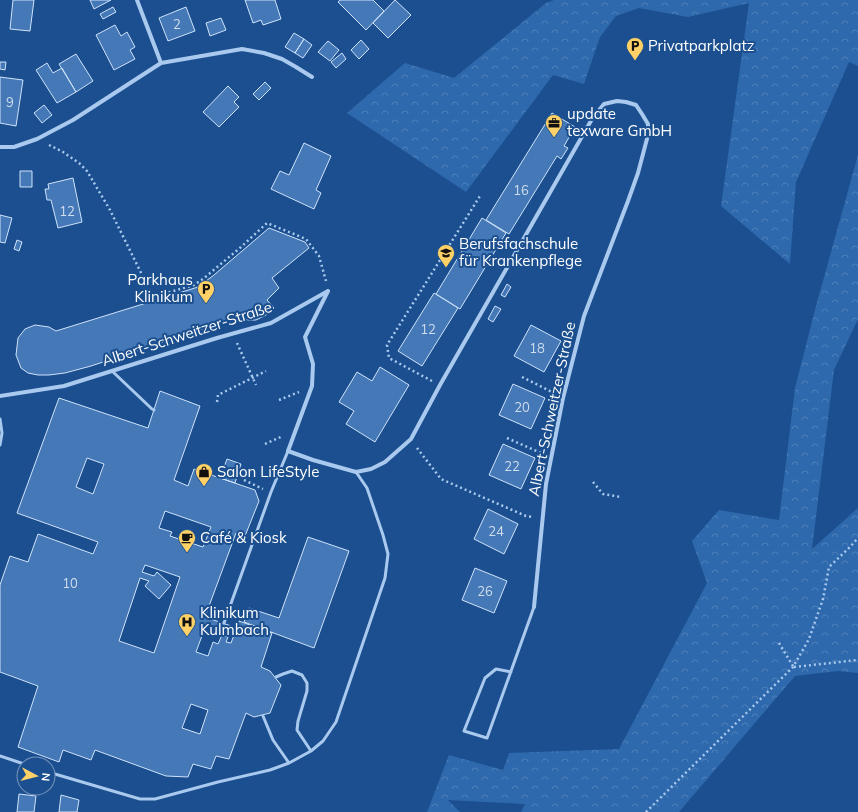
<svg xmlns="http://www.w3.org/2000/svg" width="858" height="812" viewBox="0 0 858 812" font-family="Mulish,sans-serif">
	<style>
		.forest { fill: url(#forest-crowns) }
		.building { fill: #4478b7; stroke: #cfe3fa; fill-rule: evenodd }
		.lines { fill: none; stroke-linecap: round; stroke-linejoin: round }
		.path { stroke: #a9c9ee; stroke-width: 2.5; stroke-dasharray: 2 3; stroke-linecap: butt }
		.service { stroke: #a9c9ee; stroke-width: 3 }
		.minor { stroke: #a9c9ee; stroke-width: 4 }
		.labels { text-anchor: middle; stroke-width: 4; stroke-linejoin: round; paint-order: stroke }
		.number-label { font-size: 13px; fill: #d0dded }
		.poi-label { font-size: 15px; fill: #fff; stroke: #1b4f8f; text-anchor: start }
		.street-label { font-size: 15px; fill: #fff; stroke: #1b4f8f }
	</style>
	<defs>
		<pattern id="forest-crowns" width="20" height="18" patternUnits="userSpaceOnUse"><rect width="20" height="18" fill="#2e69ad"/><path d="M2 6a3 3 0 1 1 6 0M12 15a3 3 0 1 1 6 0" fill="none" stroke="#4d80b9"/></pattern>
	</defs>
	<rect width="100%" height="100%" fill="#1b4f8f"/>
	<path class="forest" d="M554 0H858V66L849 62 796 182 790 264 721 206 749 3 688 17 639 8 616 16 600 37 584 84 553 75 466 192 347 113 405 63 454 78 546 3Z
		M858 155V319L834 370 812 549 858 508V673L838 671 795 676 679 812H521L525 804 448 800 460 812H427L449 755 503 770 509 753 619 749 707 583 692 541 719 510 779 520 795 388 816 306Z"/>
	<path class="building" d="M13 0H34L30 31 10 29Z
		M90 0H111L94 9Z
		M245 0H275L281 19 263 25 261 20 253 23Z
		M340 0H373L384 11 366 30 338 2Z
		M395 0 411 15 388 38 373 23Z
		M113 7 116 12 103 19 100 14Z
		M186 7 195 31 168 41 159 18Z
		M221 18 226 30 210 36 206 23Z
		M115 25 121 36 127 32 135 47 130 50 135 59 114 70 96 35Z
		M294 33 304 39 295 53 285 47Z
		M304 39 312 45 303 58 295 53Z
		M361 40 369 49 359 59 351 50Z
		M328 41 339 50 330 61 318 52Z
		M342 53 346 59 336 68 331 62Z
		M76 54 93 81 76 92 59 64Z
		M0 62H6L5 70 0 69Z
		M47 63 53 73 62 68 76 92 57 103 36 70Z
		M0 77 23 80 16 126 0 123Z
		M265 82 271 88 259 100 253 94Z
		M228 86 239 97 234 102 239 107 219 127 203 112Z
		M44 105 52 115 42 123 34 113Z
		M552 113 575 127 564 146 568 148 561 159 557 156 509 234 486 220Z
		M304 143 331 156 316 190 321 193 314 209 271 189 280 171 289 175Z
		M20 171H32V187H20Z
		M73 178 82 222 58 228 51 200H47L45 189H49L48 184Z
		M0 215 12 218 5 243 0 242Z
		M482 218 506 233 460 309 436 294Z
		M269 228 305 242 309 248 272 278 279 288 267 300 274 308 266 315 256 320H248L240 317 91 366 65 373 49 375H38L28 373 21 368 16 355 18 338 25 329 35 325 49 327 56 331 198 287 214 275Z
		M17 240 22 242 19 251 14 249Z
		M507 284 511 287 505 297 501 295Z
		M434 293 458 308 422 366 398 351Z
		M495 306 501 309 493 322 488 319Z
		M531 325 561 341 544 372 514 356Z
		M380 367 409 385 375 442 346 424 354 411 339 402 357 372 372 381Z
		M513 384 545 398 531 429 499 415Z
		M160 391 200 406 174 480 188 486 194 469 255 490 259 501 245 536 236 533 205 617 237 628 239 621 272 633 261 667 270 671 281 685 270 713 254 717 246 713 229 759 216 756 211 769 193 764 188 777 166 776 95 750 91 760 63 750 59 762 18 747 38 686 0 672V585L10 556 28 562 38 534 93 554 98 542 17 513 59 398 148 428ZM87 458 104 464 93 494 76 487ZM165 511 211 527 203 547 170 536 172 532 159 528ZM145 565 180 577 154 653 119 641 140 578 149 581 145 586 159 599 171 585 157 572 154 576 142 572ZM206 625 234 635 231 643 226 642 228 637 222 635 218 644 213 642 208 656 196 652ZM191 704 208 710 200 734 182 728Z
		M503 444 535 458 521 489 489 475Z
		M227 459 241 464 235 483 220 478Z
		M488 509 518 524 504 554 474 539Z
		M308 537 349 551 314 648 244 622 249 608 279 618Z
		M475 568 507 581 494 613 462 600Z
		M19 794 36 796 34 812H17Z
		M61 795 79 800 77 812H59Z"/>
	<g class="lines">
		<path class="path" d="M49 145 63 152 79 163 87 171 110 210 153 297 194 285 203 279 241 247 267 223 306 239 319 256 326 281
			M237 343 256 385
			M522 377 554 393
			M432 381 389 358 387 345 480 196
			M279 400 299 392
			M217 402 218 395 266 371
			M507 438 541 453
			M265 444 283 436
			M417 448 441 479 526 516 533 517
			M244 480 263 489
			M593 482 603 494 621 497
			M779 643 793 666
			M794 667 858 660
			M646 812 793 667 809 639 823 599 829 567 849 548 858 538"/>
		<path class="service" d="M112 371 152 409 154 410
			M0 419 2 433 0 445
			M224 623 271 492 288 451
			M511 672 496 669 485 678 464 731 487 738 534 607
			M276 677 283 674 292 671 302 675 307 683V691L298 721 297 730 311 751
			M263 716 273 740 289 763
			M0 756 24 764
			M48 772 140 799H155L218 782 270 770 289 763 311 751 323 741 336 722 385 578 388 554 383 535 367 488 356 472"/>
		<path class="minor" d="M137 0 161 63
			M0 147H14L37 139 73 120 161 63 242 49 264 53 282 59 296 67 312 77
			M328 291 305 337 313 364 312 386 288 451 313 460 356 472 371 469 385 462 411 439 440 385 592 119 604 104 617 101 626 102 636 105 642 114 648 124V135L638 173 628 201 584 316 563 398 546 484 534 607
			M0 396 64 386 217 338 271 323 328 291"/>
	</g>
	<defs>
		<symbol id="parking-pin" viewBox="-11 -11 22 30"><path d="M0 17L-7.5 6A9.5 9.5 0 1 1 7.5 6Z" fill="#ffd166" stroke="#1b4f8f"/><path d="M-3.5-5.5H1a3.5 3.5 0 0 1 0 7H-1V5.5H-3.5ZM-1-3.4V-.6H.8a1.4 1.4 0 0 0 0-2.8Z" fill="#111"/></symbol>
		<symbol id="office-pin" viewBox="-11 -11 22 30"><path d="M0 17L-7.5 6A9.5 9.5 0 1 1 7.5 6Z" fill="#ffd166" stroke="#1b4f8f"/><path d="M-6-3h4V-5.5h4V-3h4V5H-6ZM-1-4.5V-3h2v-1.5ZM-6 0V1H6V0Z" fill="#111"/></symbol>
		<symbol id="university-pin" viewBox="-11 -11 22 30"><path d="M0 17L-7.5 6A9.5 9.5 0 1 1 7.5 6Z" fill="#ffd166" stroke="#1b4f8f"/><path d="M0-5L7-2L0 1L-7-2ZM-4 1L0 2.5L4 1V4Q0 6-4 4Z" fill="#111"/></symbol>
		<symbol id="shop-pin" viewBox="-11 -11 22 30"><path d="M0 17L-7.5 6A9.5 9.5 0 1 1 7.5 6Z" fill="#ffd166" stroke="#1b4f8f"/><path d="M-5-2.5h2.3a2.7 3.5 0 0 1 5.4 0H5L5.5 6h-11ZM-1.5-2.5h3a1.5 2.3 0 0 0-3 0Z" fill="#111"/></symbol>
		<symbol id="cafe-pin" viewBox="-11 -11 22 30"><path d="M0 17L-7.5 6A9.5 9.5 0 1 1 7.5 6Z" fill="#ffd166" stroke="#1b4f8f"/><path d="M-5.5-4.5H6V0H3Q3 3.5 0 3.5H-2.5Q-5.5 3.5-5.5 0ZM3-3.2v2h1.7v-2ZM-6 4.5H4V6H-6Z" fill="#111"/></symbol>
		<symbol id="hospital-pin" viewBox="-11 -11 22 30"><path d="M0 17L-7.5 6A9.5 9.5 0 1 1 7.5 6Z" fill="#ffd166" stroke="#1b4f8f"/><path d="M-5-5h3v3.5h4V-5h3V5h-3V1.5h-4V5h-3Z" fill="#111"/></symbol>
	</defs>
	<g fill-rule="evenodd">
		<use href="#parking-pin" x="625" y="36" width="20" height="27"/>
		<use href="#office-pin" x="544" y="113" width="20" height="27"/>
		<use href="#university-pin" x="436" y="243" width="20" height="27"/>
		<use href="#parking-pin" x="196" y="279" width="20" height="27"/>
		<use href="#shop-pin" x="194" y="462" width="20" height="27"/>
		<use href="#cafe-pin" x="177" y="528" width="20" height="27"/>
		<use href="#hospital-pin" x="177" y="612" width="20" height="27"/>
	</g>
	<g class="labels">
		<g class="number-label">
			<text x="177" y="29">2</text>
			<text x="10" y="107">9</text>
			<text x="521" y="195">16</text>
			<text x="67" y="216">12</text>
			<text x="428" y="334">12</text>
			<text x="537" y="353">18</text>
			<text x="522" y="412">20</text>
			<text x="512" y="471">22</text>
			<text x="496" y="536">24</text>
			<text x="70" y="588">10</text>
			<text x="485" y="596">26</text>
		</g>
		<g class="poi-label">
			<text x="648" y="51">Privatparkplatz</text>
			<text x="567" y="119">update<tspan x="567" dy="17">texware GmbH</tspan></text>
			<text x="459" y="249">Berufsfachschule<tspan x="459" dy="17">für Krankenpflege</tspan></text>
			<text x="193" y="285" text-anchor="end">Parkhaus<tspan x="193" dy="17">Klinikum</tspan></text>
			<text x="217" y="477">Salon LifeStyle</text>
			<text x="200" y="543">Café &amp; Kiosk</text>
			<text x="200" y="618">Klinikum<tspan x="200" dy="17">Kulmbach</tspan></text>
		</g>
		<g class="street-label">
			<text transform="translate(187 334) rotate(-18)" y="5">Albert-Schweitzer-Straße</text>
			<text transform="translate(552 409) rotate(-78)" y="5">Albert-Schweitzer-Straße</text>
		</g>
	</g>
	<g transform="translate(36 776) rotate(97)"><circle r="19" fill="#1b4f8f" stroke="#7695bc"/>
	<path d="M0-3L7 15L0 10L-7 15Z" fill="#ffd166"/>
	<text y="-6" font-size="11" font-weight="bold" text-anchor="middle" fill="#ffffff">N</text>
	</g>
</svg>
